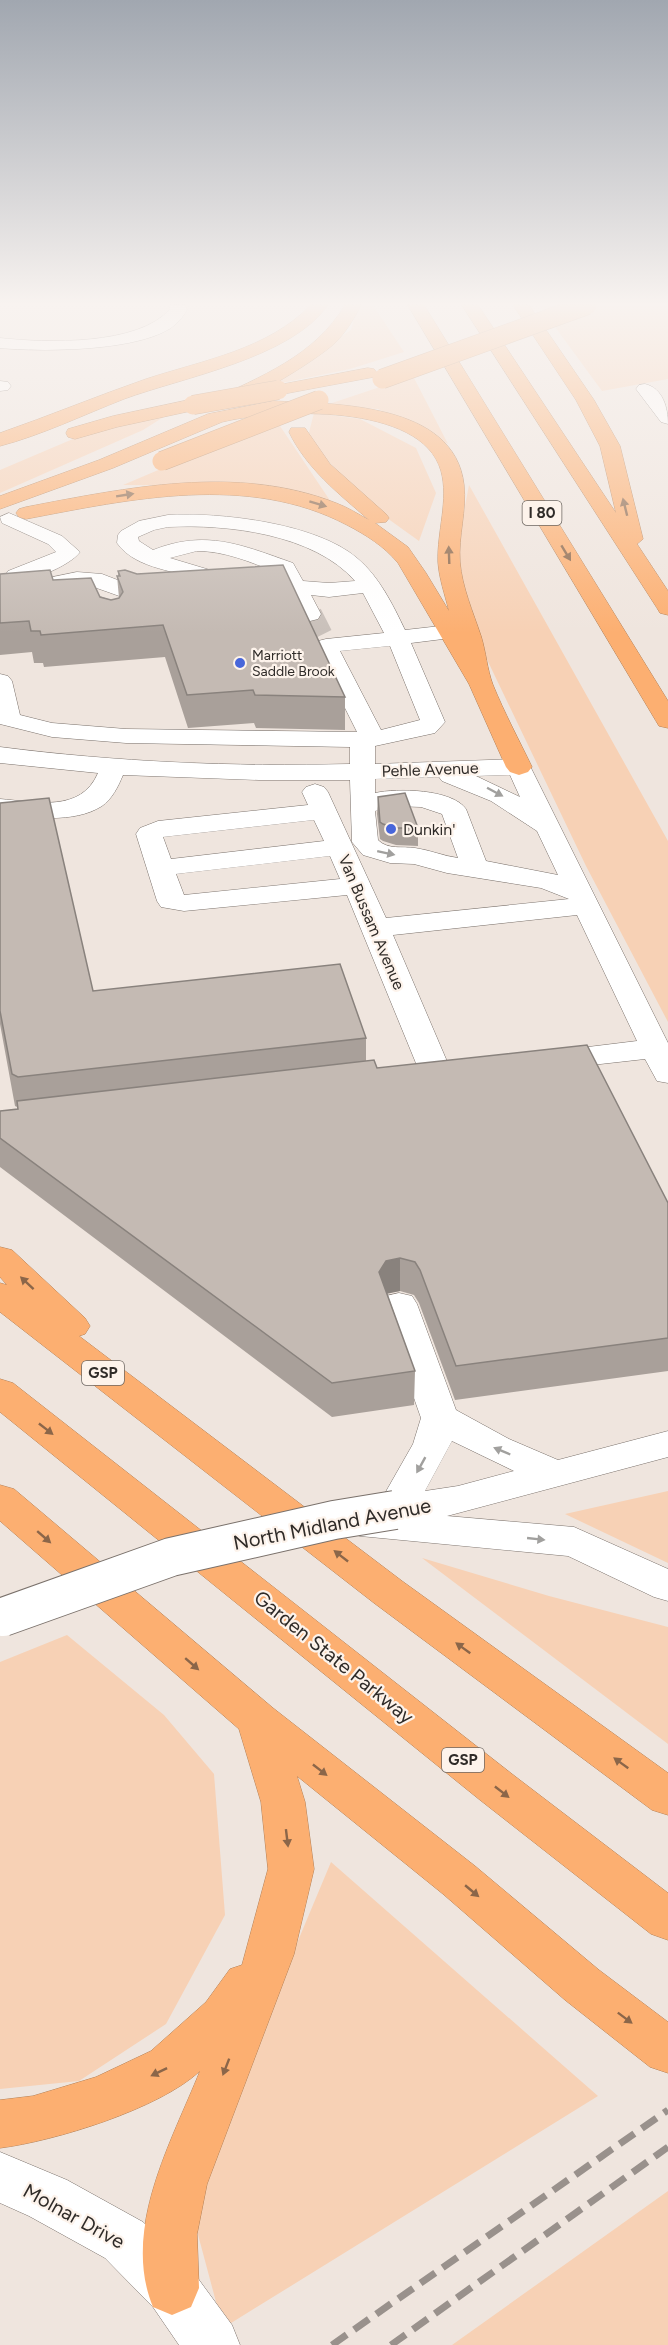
<svg xmlns="http://www.w3.org/2000/svg" width="668" height="2345" viewBox="0 0 668 2345" font-family="Figtree,sans-serif">
	<style>
		.green { fill: #f7d1b5 }
		.lines { fill: none; stroke-linecap: round; stroke-linejoin: round }
		.minor-tunnel { stroke: #c9c0ba; stroke-width: 24; stroke-dasharray: 24 12; stroke-linecap: butt }
		.minor-casing { stroke: #7a716b; stroke-width: 1 }
		.highway-casing { stroke: #b48157; stroke-width: 1 }
		.minor { fill: #fff; fill-rule: evenodd }
		.highway { fill: #fcaf71; fill-rule: evenodd }
		.rail { stroke: #99918c; stroke-width: 7; stroke-dasharray: 18 9; stroke-linecap: butt }
		.minor-bridge-casing { stroke: #7a716b; stroke-width: 40; stroke-linecap: butt }
		.highway-bridge-casing { stroke: #b48157; stroke-width: 20; stroke-linecap: butt }
		.minor-bridge { stroke: #fff; stroke-width: 38 }
		.highway-bridge { stroke: #fcaf71; stroke-width: 19 }
		.wall { fill: #a9a09a }
		.shaded-wall { fill: #89827d }
		.building { fill: #c4bab3; stroke: #89827d; stroke-width: 1.5 }
		.oneway { fill: #8b6649 }
		.oneway2 { fill: #a1a09e }
		.poi-dot { fill: #4866da; stroke: #fdf3eb; stroke-width: 2 }
		.labels { text-anchor: middle; stroke-width: 4.5; stroke-linejoin: round; paint-order: stroke }
		.far-poi-label { font-size: 14px; fill: #2f2b28; stroke: #fdf3eb; text-anchor: start }
		.shield { fill: #fdf3eb; stroke: #6d6762; stroke-width: 1.5 }
		.shield-label { font-size: 15px; font-weight: bold; fill: #2f2b28 }
		.street-label { font-size: 16px; fill: #2f2b28; stroke: #fdf3eb }
		.poi-label { font-size: 16px; fill: #2f2b28; stroke: #fdf3eb; text-anchor: start }
		.near-street-label { font-size: 20px; fill: #2f2b28; stroke: #fdf3eb }
	</style>
	<rect width="100%" height="100%" fill="#efe5de"/>
	<path class="green" d="M358 305H373L404 352 350 369 267 386 351 330Z
		M539 305H668V379L602 391Z
		M413 376 448 444 378 409 323 406Z
		M170 413 143 430 0 493V470L80 436Z
		M314 413 360 419 416 448 436 493 419 541 380 513 307 440Z
		M276 420 331 502 240 486 123 485Z
		M469 485 668 841V1022L586 866 482 649 455 559Z
		M668 1491V1563L565 1514Z
		M422 1558 549 1596 668 1627V1744Z
		M67 1635 164 1715 214 1774 225 1915 166 2024 79 2081 0 2089V1662Z
		M331 1862 598 2096 223 2328 189 2201Z
		M668 2191V2345H452Z"/>
	<g class="lines">
		<path class="minor-tunnel" d="M310 614 322 638"/>
		<defs>
			<path id="minor" d="M169 305H185L187 310C184 315 180 320 176 324 145 352 40 352 0 348V338C45 343 139 346 170 309Z
				M0 381 8 382 11 386 8 390 0 391Z
				M645 384C663 388 668 408 668 424L661 422 636 389 639 385Z
				M9 513 62 536 80 552C70 566 25 585 8 581L5 576 8 571 56 552 48 544 2 523 0 517Z
				M168 515C220 512 316 523 357 558 379 576 393 605 405 630L467 623 475 625 478 630 475 635 411 643 445 722 435 733 375 746V764L519 759 528 762 668 1043V1083L657 1081 645 1059 547 1070 536 1068 532 1061 536 1054 547 1052 637 1041 577 915 393 935 452 1073 447 1080 436 1082 425 1080 420 1073 347 895 184 911 161 907 157 901 136 834 140 828 158 821 308 805 302 792 306 787 315 784 324 787 328 792 386 918 569 899 541 888 447 873 414 864 390 863 363 855 352 842 350 780H259L123 775C118 787 112 799 102 806 74 824 31 817 0 815V799C36 802 81 813 98 773L0 763V747C117 762 233 767 350 764V747L126 743 52 737 0 724V674L8 676 12 681 20 715 52 723 126 729 357 732 314 646 318 641 326 639 384 633 363 593 329 597 311 595 321 614 318 619 310 621 302 619 288 593 230 597C220 594 214 588 205 583 178 569 137 571 117 543L118 535 121 531 139 521ZM168 527C227 524 314 534 355 581L329 583 303 581 293 563C242 545 206 529 153 550L139 541 138 537 154 530ZM197 551C225 551 250 562 276 572L280 579 234 583 220 573 170 558ZM390 646 420 720 381 730 340 651ZM510 775 520 797 476 776ZM439 777 442 781 491 801 537 831 558 875 486 861 466 809C452 789 397 788 375 793V779ZM395 806 421 807 442 814 458 858C443 856 430 850 415 848 402 846 388 850 378 840L375 811ZM314 820 324 841 171 859 163 837ZM330 856 340 879 184 895 176 874Z
				M77 572 102 574 141 589 169 590 172 595 169 600 139 603 91 586H77L0 602V588Z
				M399 1293 412 1296 417 1304 456 1410 509 1439 558 1460 668 1431V1457L447 1516 574 1527 668 1569V1601L654 1597 568 1556 360 1536 346 1532 340 1522 346 1512 360 1508 376 1509 413 1444 421 1418 381 1304 386 1296ZM452 1441 514 1471 458 1486 425 1491Z
				M0 2152 67 2180 143 2222 191 2269 232 2325 240 2345H179L153 2307 105 2258 29 2216 0 2203Z"/>
			<path id="highway" d="M311 305H328C291 358 184 377 124 399 83 415 42 435 0 446V433C49 416 97 396 146 379 204 360 267 350 311 305Z
				M345 305H361C354 319 346 332 335 343 317 360 231 414 209 409L207 405 209 401C260 377 315 356 345 305Z
				M408 305H424L668 701V728L659 726 656 721Z
				M462 305H478L616 513 600 446 576 400 513 305H529L594 400 620 446 643 539 637 544 668 591V615L660 613 657 608Z
				M368 368 374 369 377 373 374 377 278 395 272 394 269 390 272 386 278 385Z
				M193 399 200 401 202 405 200 409 117 427 75 439 68 437 66 433 68 429 113 416Z
				M273 401C334 404 455 402 464 485 467 510 458 536 460 562 462 587 473 612 481 636 486 652 487 669 493 685 504 712 519 740 532 767L528 772 519 775 510 772 506 767 469 684 398 563C384 546 366 535 347 525 248 473 131 499 26 519L19 517 16 513 19 509 26 507C126 488 237 464 336 503 347 507 358 514 369 520 338 493 307 469 289 432L291 428H305L330 464 386 514 389 518 386 522 375 523 408 547 426 573 449 611C445 595 439 578 438 562 437 531 449 500 441 471 422 402 275 409 222 422L113 468 0 509V496L99 460 208 414Z
				M0 1247 12 1250 85 1318 90 1326 85 1334 79 1336 402 1581 668 1773V1815L652 1810 374 1603 0 1312V1283L7 1285 0 1277Z
				M0 1379 13 1383 512 1774 668 1893V1940L651 1934 480 1800 0 1412Z
				M0 1485 14 1489 273 1708 475 1866 599 1970 668 2022V2073L650 2067 565 2000 443 1894 297 1776 305 1802 314 1869 294 1954 207 2184 197 2234 199 2288 191 2307 172 2315 153 2307C121 2230 172 2141 200 2071 159 2109 55 2141 0 2148V2100L33 2096 96 2077 151 2051 206 2002 230 1969 242 1965 268 1869 261 1802 239 1729 0 1521Z"/>
		</defs>
		<use href="#minor" class="minor-casing"/>
		<use href="#highway" class="highway-casing"/>
		<use href="#minor" class="minor"/>
		<use href="#highway" class="highway"/>
		<path class="rail" d="M332 2345 668 2110
			M391 2345 668 2147"/>
		<defs>
			<path id="minor-bridge" d="M3 1617 171 1557 334 1520 395 1510"/>
			<path id="highway-bridge" d="M382 379 587 305
				M193 405 278 390
				M162 461 319 400"/>
		</defs>
		<use href="#minor-bridge" class="minor-bridge-casing"/>
		<use href="#highway-bridge" class="highway-bridge-casing"/>
		<use href="#minor-bridge" class="minor-bridge"/>
		<use href="#highway-bridge" class="highway-bridge"/>
	</g>
	<path class="wall" d="M118 571 345 697V730L256 728 254 723 188 728 165 657 44 667 43 663H34L32 652 0 655V574L53 580 111 600 119 598 117 576H118Z
		M378 797 418 828V846L396 845 383 841 380 839 377 814Z
		M0 803 93 991 366 1038V1061L377 1068 668 1203V1371L455 1400 419 1303 414 1295 400 1291 387 1293 415 1371 414 1405 332 1417 0 1167V1111L17 1109V1107L15 1106 0 1024Z"/>
	<path class="shaded-wall" d="M400 1258V1291L386 1294 379 1272 386 1261Z"/>
	<path class="building" d="M283 565 345 697 255 695 253 690 187 695 163 625 41 635 40 631H31L29 621 0 623V574L50 570 53 580 91 578 100 597 111 600 119 598 123 592 117 576H120L118 571 125 570 137 574Z
		M405 793 418 828H396L383 824 380 822 378 797Z
		M49 798 93 991 340 964 366 1038 18 1077 12 1074 0 1011V803Z
		M587 1045 668 1203V1338L456 1366 420 1270 415 1262 400 1258 386 1261 379 1272 415 1371 332 1383 0 1138V1111L18 1109 17 1101 374 1060 377 1068Z"/>
	<defs><path id="oneway-solid" d="M-6-.8H1V-3.2L6.5 0L1 3.2V.8H-6Z" transform="scale(1.5)"/></defs>
	<g class="oneway">
		<use href="#oneway-solid" transform="translate(125 495) rotate(-9)"/>
		<use href="#oneway-solid" transform="translate(318 504) rotate(17)"/>
		<use href="#oneway-solid" transform="translate(625 507) rotate(-104)"/>
		<use href="#oneway-solid" transform="translate(566 553) rotate(59)"/>
		<use href="#oneway-solid" transform="translate(449 555) rotate(-92)"/>
		<use href="#oneway-solid" transform="translate(27 1283) rotate(-137)"/>
		<use href="#oneway-solid" transform="translate(46 1429) rotate(38)"/>
		<use href="#oneway-solid" transform="translate(44 1537) rotate(41)"/>
		<use href="#oneway-solid" transform="translate(341 1556) rotate(-142)"/>
		<use href="#oneway-solid" transform="translate(463 1648) rotate(-144)"/>
		<use href="#oneway-solid" transform="translate(192 1664) rotate(41)"/>
		<use href="#oneway-solid" transform="translate(621 1763) rotate(-144)"/>
		<use href="#oneway-solid" transform="translate(320 1770) rotate(38)"/>
		<use href="#oneway-solid" transform="translate(502 1792) rotate(38)"/>
		<use href="#oneway-solid" transform="translate(287 1838) rotate(83)"/>
		<use href="#oneway-solid" transform="translate(472 1891) rotate(40)"/>
		<use href="#oneway-solid" transform="translate(625 2018) rotate(37)"/>
		<use href="#oneway-solid" transform="translate(226 2067) rotate(111)"/>
		<use href="#oneway-solid" transform="translate(159 2072) rotate(154)"/>
	</g>
	<g class="oneway2">
		<use href="#oneway-solid" transform="translate(495 792) rotate(28)"/>
		<use href="#oneway-solid" transform="translate(386 853) rotate(12)"/>
		<use href="#oneway-solid" transform="translate(502 1451) rotate(-157)"/>
		<use href="#oneway-solid" transform="translate(421 1465) rotate(119)"/>
		<use href="#oneway-solid" transform="translate(536 1539) rotate(6)"/>
	</g>
	<linearGradient id="sky" x2="0" y2="1"><stop stop-color="#a1a7b0"/><stop offset="0.48" stop-color="#f8f3f0"/><stop offset="1" stop-color="#f8f3f0" stop-opacity="0"/></linearGradient>
	<rect width="668" height="633" fill="url(#sky)"/>
	<g class="poi-dot">
		<circle cx="240" cy="663" r="6"/>
		<circle cx="391" cy="829" r="6"/>
	</g>
	<g class="labels">
		<g class="far-poi-label">
			<text x="252" y="660">Marriott<tspan x="252" dy="16">Saddle Brook</tspan></text>
		</g>
		<g class="shield">
			<rect x="522.5" y="501" width="39" height="24" rx="4.5"/>
			<rect x="82" y="1361" width="42" height="24" rx="4.5"/>
			<rect x="442" y="1748" width="42" height="24" rx="4.5"/>
		</g>
		<g class="shield-label">
			<text x="542" y="518">I 80</text>
			<text x="103" y="1378">GSP</text>
			<text x="463" y="1765">GSP</text>
		</g>
		<g class="street-label">
			<text transform="translate(430 769) rotate(-2)" y="6">Pehle Avenue</text>
			<text transform="translate(372 922) rotate(67)" y="6">Van Bussam Avenue</text>
		</g>
		<g class="poi-label">
			<text x="403" y="835">Dunkin'</text>
		</g>
		<g class="near-street-label">
			<text transform="translate(332 1524) rotate(-11)" y="7">North Midland Avenue</text>
			<text transform="translate(334 1657) rotate(39)" y="7">Garden State Parkway</text>
			<text transform="translate(74 2216) rotate(29)" y="7">Molnar Drive</text>
		</g>
	</g>
</svg>
